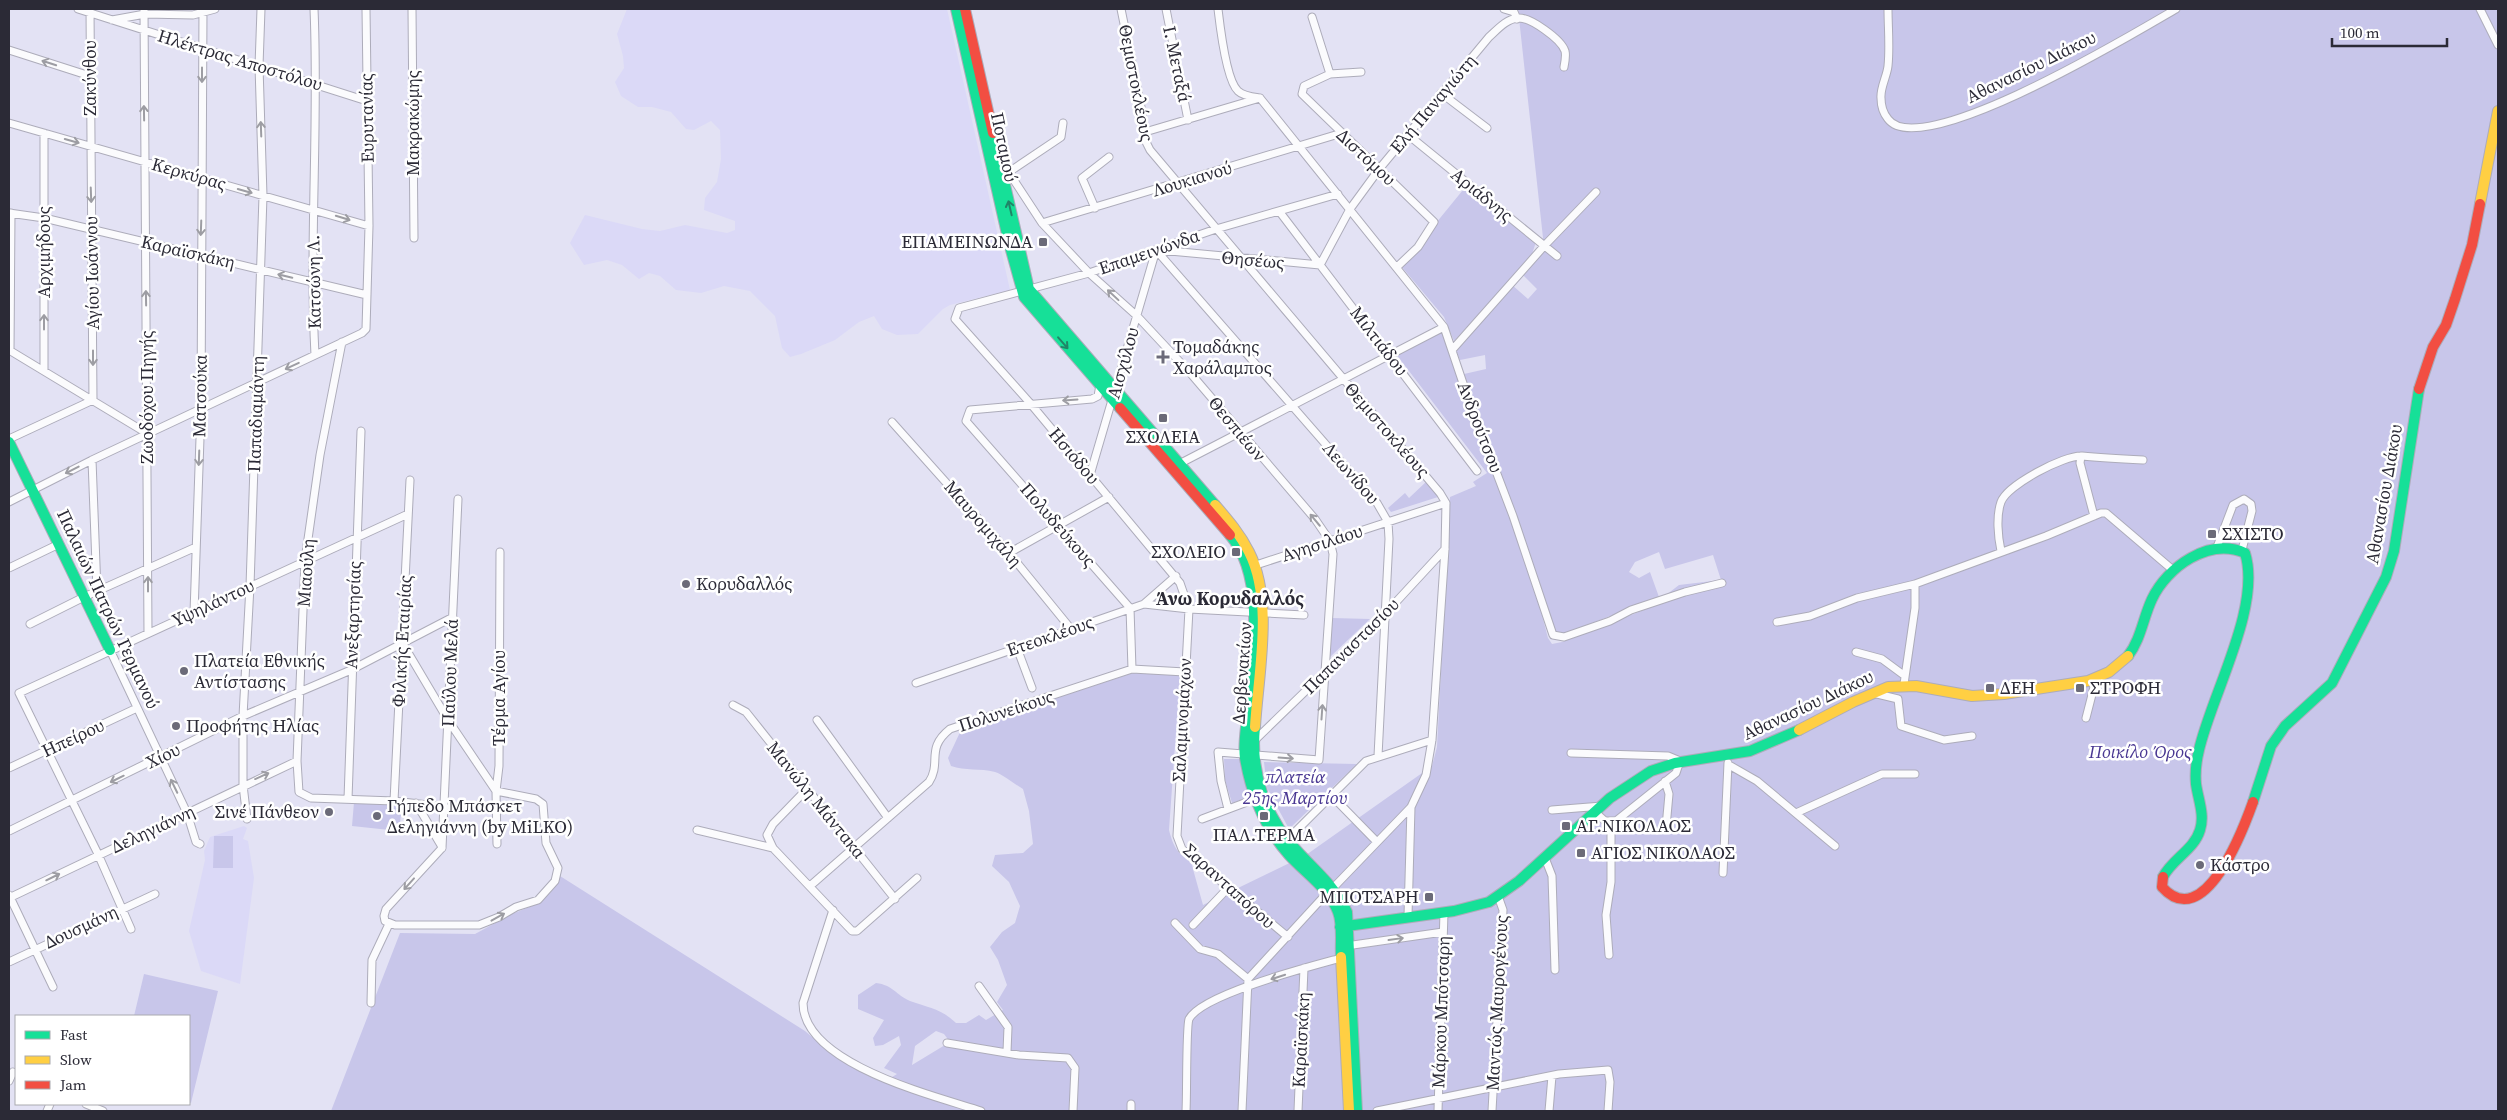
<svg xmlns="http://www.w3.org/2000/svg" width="2507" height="1120" viewBox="0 0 2507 1120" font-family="'Source Serif 4',serif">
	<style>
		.built { fill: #dbd9f7 }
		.green { fill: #c8c6ea; fill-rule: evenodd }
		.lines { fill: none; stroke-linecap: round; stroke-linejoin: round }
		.street-casing { stroke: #adacba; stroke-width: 9 }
		.fast-casing { stroke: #adacba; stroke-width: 12 }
		.slow-casing { stroke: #adacba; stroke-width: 12 }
		.jam-casing { stroke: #adacba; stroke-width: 12 }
		.street { stroke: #fbfbfd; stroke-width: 7 }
		.fast { stroke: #16e098; stroke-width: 10 }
		.slow { stroke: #ffcf43; stroke-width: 10 }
		.jam { stroke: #f24e42; stroke-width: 10 }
		.oneway { stroke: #9d9da3 }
		.oneway2 { stroke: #208567 }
		.poi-dot { fill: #6b6a78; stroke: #fff; stroke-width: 2 }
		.labels { text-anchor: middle; stroke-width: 5; stroke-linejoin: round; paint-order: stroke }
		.street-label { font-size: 18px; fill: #2b2a36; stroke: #fff }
		.poi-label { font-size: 18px; fill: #2b2a36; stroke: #fff; text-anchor: start }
		.park-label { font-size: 18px; font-style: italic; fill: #493792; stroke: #fff }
		.neighbourhood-label { font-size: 19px; font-weight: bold; fill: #2b2a36; stroke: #fff }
	</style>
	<rect width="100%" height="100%" fill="#e3e2f4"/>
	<path class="built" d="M627 9H947L1010 290 950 305 943 309 918 334 897 335 882 329 874 316 859 322 835 340 801 354 790 357 782 348 775 316 750 291 724 286 701 293 676 290 660 276 649 273 639 279 622 265 607 260 584 265 570 243 585 215 642 229 660 231 685 225 727 233 735 230V221L704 210 705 198 717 182 721 159 720 130 711 121 694 130 686 129 671 112 652 107H638L621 96 615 82 624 68 623 56 617 34Z
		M244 826 247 828 243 839 248 841 254 878 240 984 201 971 189 931 205 860 204 851 210 837Z"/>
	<path class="green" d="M1518 9H2498V1111H331L400 933 475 934 512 914 539 903 551 892 560 876 805 1031C830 1052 853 1072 884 1082L897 1074 884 1068 901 1045 899 1036 883 1045 875 1046 873 1038 884 1020 858 1009V995L876 983C893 985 896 995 910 1001 929 1008 940 1008 956 1023H966L979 1015 986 1020 1003 1010 997 1002 1007 985 998 960 990 947 1002 932 1015 923 1020 906 1009 882 992 866 995 855 1023 853 1033 844 1029 811 1023 789C1014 784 1004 775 995 772 980 768 965 771 951 766L948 758 962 728 982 717 1038 704 1133 673 1180 675 1169 830C1173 846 1177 853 1191 862L1203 905 1306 855 1432 766 1437 747 1450 497 1476 486 1473 482 1487 473 1396 354 1443 332 1534 585 1548 638 1552 644 1562 642 1649 608 1679 585 1721 580 1713 555 1665 569 1659 552 1635 562 1629 572 1639 578 1650 572 1659 597 1564 634 1557 633 1552 626 1495 456 1464 374 1486 369 1485 355 1460 360 1456 350 1458 345 1511 284 1528 299 1537 289 1521 273 1544 247ZM936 1031 944 1034 950 1042 912 1065 915 1046Z
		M1467 185 1536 242 1531 257 1454 341 1444 317 1401 266Z
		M1427 481 1438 494V497L1391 512 1388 508 1405 493 1409 498Z
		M1332 618 1370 619 1330 657Z
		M1224 759H1241L1249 797 1232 803 1225 780Z
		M1264 762 1357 764 1289 829 1267 788Z
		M354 802 402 806 399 831 352 826Z
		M214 836H233V868H213Z
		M144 974 218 991 191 1103 189 1102V1016H134Z"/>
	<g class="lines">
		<defs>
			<path id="street" d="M78 9 367 101
				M90 9 93 400
				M144 9 148 633
				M314 9C319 124 309 240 315 355
				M412 9 414 238
				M1121 9 1141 107 1146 142 1150 150 1440 493 1446 503 1445 549 1432 740 1426 775 1411 807 1408 916
				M1166 9 1188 120
				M1218 9C1220 26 1226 80 1238 91 1243 96 1253 97 1260 98
				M1504 9 1514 12 1517 19
				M1888 9C1888 27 1890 47 1888 66 1887 76 1880 88 1881 98 1881 106 1883 113 1888 119 1920 163 2138 31 2176 9
				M2480 9 2498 45
				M1312 17 1330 74
				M112 20 145 14 193 15 215 9
				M9 50 90 76
				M1361 72 1330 74 1304 86 1302 94 1434 222 1418 247 1397 267
				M1441 93 1487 128
				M1260 98 1444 327 1467 395 1513 516 1553 635 1564 637 1610 621 1631 610 1685 592 1722 583
				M9 123 369 226
				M1145 132 1260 98
				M1407 134 1557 256
				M1002 162 1042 223 1089 273 1137 316 1192 375 1315 519 1330 541 1333 554 1319 760 1218 752 1221 781 1228 809
				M1009 172 1061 137 1063 123
				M1095 208 1082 178 1109 157
				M1279 211 1477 471
				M9 213 44 218 367 295
				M1042 223 1342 133
				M1156 250 1377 503 1388 522 1389 539 1378 756
				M1159 250 1320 265 1350 209 1380 168 1489 37C1497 30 1506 19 1518 18 1530 17 1561 39 1565 51 1566 55 1565 62 1564 67
				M342 342 320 455 305 560 297 761 299 792 311 798 394 801 445 807
				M9 350 148 434
				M10 350 11 213
				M1452 350 1545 245 1596 192
				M44 371V133
				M1100 385 1098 396 1092 399 970 410 966 421 1130 608 1132 669
				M892 422 1009 553 1071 629
				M9 439 93 400
				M2081 456 2080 463 2094 516
				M92 460 97 591
				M1179 464 1444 327
				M1090 475 1156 250
				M9 502 92 460 362 333 366 329 369 226 366 9
				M2217 547 2233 505 2244 499 2251 504 2252 511 2242 550
				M2001 551C1998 537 1996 516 2001 502 2007 485 2064 455 2082 456 2102 458 2122 459 2143 460
				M1009 553 1109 497
				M1256 565 1446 503
				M9 568 59 544
				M1144 604 1189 609 1304 615
				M194 613 201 409 203 9
				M1777 622 1810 616 1857 598 1915 584
				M30 624 84 597 196 547
				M403 644 448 720 496 791 536 799 543 804 546 843 558 868 555 881 538 900 516 907 499 917 479 925H395L385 921 384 916 386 909 442 848
				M1017 648 1032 688
				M110 650 187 813 196 842 200 844
				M1856 652 1882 659 1905 676
				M916 683 1144 604 1176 576
				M1904 684 1915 608V584L2046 536 2101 513H2106L2174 571
				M1873 693 1898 699 1901 726 1944 740 1972 736
				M733 705 746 712 895 899
				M2086 718 2096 679
				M817 720 888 818
				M1254 741 1384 615 1445 549
				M1571 753 1668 756 1680 761 1676 773 1616 821H1605L1595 812
				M1729 765 1757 781 1835 846
				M9 768 137 708
				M1665 781 1669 794 1666 827
				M807 789 773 824 767 835 773 848 852 931H857L917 878
				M1331 795 1377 842
				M348 799 361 431
				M394 801 410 480
				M416 803 442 847
				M1552 810 1602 806
				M1796 813 1882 774H1915
				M247 819 243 785V716L250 586 263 196 259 66 261 9
				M1202 819 1255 799
				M697 830 773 848
				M9 831 243 716 351 670 453 617
				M1287 840 1366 761 1432 740
				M497 844 496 791 499 766 500 552
				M442 848 458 499
				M1545 858 1552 876 1555 970
				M1723 873 1728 763
				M810 886 929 782C942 762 925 749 950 729L1132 669 1185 672
				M1333 888 1411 807
				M9 895 53 987
				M9 898 297 761
				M833 910 803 1003C803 1064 935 1096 981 1111
				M1175 923 1200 949 1218 954 1248 979
				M1193 925 1228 888
				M131 929 98 854 19 693 408 514
				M1288 937 1182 849 1177 836 1189 609 1180 583 1030 403 955 319 959 308 1089 273 1216 229 1338 194
				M1346 946 1443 932
				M1609 955 1606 915 1611 882V822
				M9 962 155 894
				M979 986 1008 1027 1007 1052
				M371 1003 372 960 389 924
				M947 1043 1019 1055 1068 1058 1075 1068 1073 1111
				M9 1081 13 1072
				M86 1104 103 1111
				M1131 1104V1111
				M47 1111 50 1104
				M1186 1111C1187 1097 1186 1027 1189 1019 1202 994 1312 966 1341 958
				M1242 1111 1248 979 1327 893
				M1298 1111 1304 968
				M1377 1111 1559 1074 1608 1070 1610 1082 1608 1111
				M1438 1111 1444 912
				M1492 1111 1503 910 1498 896
				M1549 1111 1552 1076"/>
			<path id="fast" d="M956 9 1009 243 1024 297 1120 408
				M993 133 1029 289 1215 505
				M9 442 110 650
				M1230 535C1268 579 1251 664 1247 717 1246 730 1243 745 1245 758 1251 793 1265 828 1289 855 1305 873 1329 888 1338 912 1343 925 1340 943 1341 957
				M2128 656C2141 639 2143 618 2152 599 2167 567 2209 537 2245 553 2262 607 2211 696 2199 750 2196 762 2195 773 2196 784 2198 799 2205 815 2200 830 2194 850 2172 859 2163 877
				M1255 727C1250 774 1266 819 1299 853 1317 872 1336 888 1347 912L1357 1111
				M2253 802 2271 746 2285 726 2332 683 2386 577 2394 551 2419 389
				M1340 927 1454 911 1489 902 1519 881 1610 798 1651 771 1675 763 1750 751 1799 730"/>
			<path id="slow" d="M2480 204 2498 111
				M1215 505C1228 520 1240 534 1249 552 1274 601 1258 674 1255 727
				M1799 730 1853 702 1888 687 1916 686 1972 696 2004 694 2088 681 2109 672 2128 656
				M1341 957 1349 1111"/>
			<path id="jam" d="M965 9 993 133
				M2419 389 2433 347 2446 325 2455 299 2472 245 2480 204
				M1120 408 1230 535
				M2163 877 2162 887C2204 934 2243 830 2253 802"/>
		</defs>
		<use href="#street" class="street-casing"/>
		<use href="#fast" class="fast-casing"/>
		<use href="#slow" class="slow-casing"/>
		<use href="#jam" class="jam-casing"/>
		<use href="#street" class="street"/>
		<use href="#fast" class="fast"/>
		<use href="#slow" class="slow"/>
		<use href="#jam" class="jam"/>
	</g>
	<defs><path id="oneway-shaft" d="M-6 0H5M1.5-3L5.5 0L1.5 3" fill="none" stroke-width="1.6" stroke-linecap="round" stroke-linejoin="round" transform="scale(1.25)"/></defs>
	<g class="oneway">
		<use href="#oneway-shaft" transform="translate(49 63) rotate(-162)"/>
		<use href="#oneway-shaft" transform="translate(202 75) rotate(90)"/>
		<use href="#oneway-shaft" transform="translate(144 113) rotate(-91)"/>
		<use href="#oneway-shaft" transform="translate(261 129) rotate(-92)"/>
		<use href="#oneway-shaft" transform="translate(72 141) rotate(16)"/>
		<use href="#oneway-shaft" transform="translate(245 191) rotate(16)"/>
		<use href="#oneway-shaft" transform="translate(91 195) rotate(88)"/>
		<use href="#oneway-shaft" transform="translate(343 218) rotate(17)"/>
		<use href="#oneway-shaft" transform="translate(201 228) rotate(92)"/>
		<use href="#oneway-shaft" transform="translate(285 276) rotate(-167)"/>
		<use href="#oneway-shaft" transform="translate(1113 295) rotate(-137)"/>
		<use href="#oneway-shaft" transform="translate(146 298) rotate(-91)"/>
		<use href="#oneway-shaft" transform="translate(44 322) rotate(-90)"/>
		<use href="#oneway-shaft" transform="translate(93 358) rotate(90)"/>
		<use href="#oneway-shaft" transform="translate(292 366) rotate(155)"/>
		<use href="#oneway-shaft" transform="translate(1070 400) rotate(176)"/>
		<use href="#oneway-shaft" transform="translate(199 458) rotate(92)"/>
		<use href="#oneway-shaft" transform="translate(72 470) rotate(153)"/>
		<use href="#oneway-shaft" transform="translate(1315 520) rotate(-130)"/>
		<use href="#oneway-shaft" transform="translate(148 584) rotate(-90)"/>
		<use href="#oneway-shaft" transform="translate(1322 712) rotate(-86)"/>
		<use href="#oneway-shaft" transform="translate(1286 758) rotate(4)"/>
		<use href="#oneway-shaft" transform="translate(262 776) rotate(-24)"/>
		<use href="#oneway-shaft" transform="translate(117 779) rotate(154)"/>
		<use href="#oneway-shaft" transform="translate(174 786) rotate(-116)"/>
		<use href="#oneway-shaft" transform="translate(53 877) rotate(-26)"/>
		<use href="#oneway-shaft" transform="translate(409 884) rotate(132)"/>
		<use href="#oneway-shaft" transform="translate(498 917) rotate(-29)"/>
		<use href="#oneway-shaft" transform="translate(1396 939) rotate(-8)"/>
		<use href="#oneway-shaft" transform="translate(1278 977) rotate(162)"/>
	</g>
	<g class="oneway2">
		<use href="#oneway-shaft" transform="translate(1010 208) rotate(-103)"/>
		<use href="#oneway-shaft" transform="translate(1063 343) rotate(49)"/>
	</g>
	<g class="poi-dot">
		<rect x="1038" y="237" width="10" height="10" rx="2.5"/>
		<path d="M1160.5 349.5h5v5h5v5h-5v5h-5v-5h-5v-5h5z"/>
		<rect x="1158" y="413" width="10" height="10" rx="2.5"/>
		<rect x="2207" y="529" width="10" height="10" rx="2.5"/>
		<rect x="1231" y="547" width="10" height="10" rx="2.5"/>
		<circle cx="686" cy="584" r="5"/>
		<circle cx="184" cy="671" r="5"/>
		<rect x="1985" y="683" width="10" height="10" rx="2.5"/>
		<rect x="2075" y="683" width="10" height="10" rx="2.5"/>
		<circle cx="176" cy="726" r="5"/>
		<circle cx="329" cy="812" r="5"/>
		<circle cx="377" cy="816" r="5"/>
		<rect x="1259" y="811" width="10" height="10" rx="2.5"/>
		<rect x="1561" y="821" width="10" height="10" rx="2.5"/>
		<rect x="1576" y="848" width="10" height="10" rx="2.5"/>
		<circle cx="2200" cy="865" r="5"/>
		<rect x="1424" y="892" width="10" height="10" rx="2.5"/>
	</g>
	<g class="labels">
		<g class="street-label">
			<text transform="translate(240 60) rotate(17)" y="6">Ηλέκτρας Αποστόλου</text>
			<text transform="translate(1177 64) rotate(78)" y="6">Ι. Μεταξά</text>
			<text transform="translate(2031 67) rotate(-26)" y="6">Αθανασίου Διάκου</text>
			<text transform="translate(90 78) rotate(-90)" y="6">Ζακύνθου</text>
			<text transform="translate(1136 83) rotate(79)" y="6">Θεμιστοκλέους</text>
			<text transform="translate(1433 104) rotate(-50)" y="6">Ελή Παναγιώτη</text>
			<text transform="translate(367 118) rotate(-91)" y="6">Ευρυτανίας</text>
			<text transform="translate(413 123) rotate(-90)" y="6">Μακρακώμης</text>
			<text transform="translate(1004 147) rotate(78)" y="6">Ποταμού</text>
			<text transform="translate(1366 157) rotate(43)" y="6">Διστόμου</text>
			<text transform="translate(189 174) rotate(16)" y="6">Κερκύρας</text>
			<text transform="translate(1192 179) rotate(-17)" y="6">Λουκιανού</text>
			<text transform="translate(1482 195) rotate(39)" y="6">Αριάδνης</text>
			<text transform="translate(44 252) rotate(-90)" y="6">Αρχιμήδους</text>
			<text transform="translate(188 252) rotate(13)" y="6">Καραϊσκάκη</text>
			<text transform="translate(1149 252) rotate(-19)" y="6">Επαμεινώνδα</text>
			<text transform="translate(1253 260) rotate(5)" y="6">Θησέως</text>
			<text transform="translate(92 273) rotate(-91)" y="6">Αγίου Ιωάννου</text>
			<text transform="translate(314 282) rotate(-91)" y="6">Κατσώνη Λ.</text>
			<text transform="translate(1379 341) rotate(52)" y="6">Μιλτιάδου</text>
			<text transform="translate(1123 363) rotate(-74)" y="6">Αισχύλου</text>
			<text transform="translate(200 396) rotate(-89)" y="6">Ματσούκα</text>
			<text transform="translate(147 397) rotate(-90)" y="6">Ζωοδόχου Πηγής</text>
			<text transform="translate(256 414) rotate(-88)" y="6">Παπαδιαμάντη</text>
			<text transform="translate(1480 427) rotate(69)" y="6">Ανδρούτσου</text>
			<text transform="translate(1237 429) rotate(50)" y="6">Θεσπιέων</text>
			<text transform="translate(1387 430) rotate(49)" y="6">Θεμιστοκλέους</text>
			<text transform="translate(1074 456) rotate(50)" y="6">Ησιόδου</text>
			<text transform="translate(1351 473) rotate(49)" y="6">Λεωνίδου</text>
			<text transform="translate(2384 494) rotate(-80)" y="6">Αθανασίου Διάκου</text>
			<text transform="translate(983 524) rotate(49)" y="6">Μαυρομιχάλη</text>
			<text transform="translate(1058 525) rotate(49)" y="6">Πολυδεύκους</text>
			<text transform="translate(1322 543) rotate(-18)" y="6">Αγησιλάου</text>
			<text transform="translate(306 573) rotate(-86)" y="6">Μιαούλη</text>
			<text transform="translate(213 603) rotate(-25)" y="6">Υψηλάντου</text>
			<text transform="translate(108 609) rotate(65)" y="6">Παλαιών Πατρών Γερμανού</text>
			<text transform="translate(353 615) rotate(-88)" y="6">Ανεξαρτησίας</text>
			<text transform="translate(1050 636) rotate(-19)" y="6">Ετεοκλέους</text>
			<text transform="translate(402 641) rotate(-87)" y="6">Φιλικής Εταιρίας</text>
			<text transform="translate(1351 646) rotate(-45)" y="6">Παπαναστασίου</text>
			<text transform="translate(450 673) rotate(-88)" y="6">Παύλου Μελά</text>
			<text transform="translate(1242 673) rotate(-86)" y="6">Δερβενακίων</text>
			<text transform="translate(499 698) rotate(-90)" y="6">Τέρμα Αγίου</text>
			<text transform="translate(1808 705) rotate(-25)" y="6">Αθανασίου Διάκου</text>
			<text transform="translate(1006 711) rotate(-18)" y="6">Πολυνείκους</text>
			<text transform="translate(1182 720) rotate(-87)" y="6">Σαλαμινομάχων</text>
			<text transform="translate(73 738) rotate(-25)" y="6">Ηπείρου</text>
			<text transform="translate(163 756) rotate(-26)" y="6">Χίου</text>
			<text transform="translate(816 800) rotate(51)" y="6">Μανώλη Μάντακα</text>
			<text transform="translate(153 829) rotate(-25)" y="6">Δεληγιάννη</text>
			<text transform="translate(1229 886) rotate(42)" y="6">Σαρανταπόρου</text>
			<text transform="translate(81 927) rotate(-25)" y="6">Δουσμάνη</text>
			<text transform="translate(1497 1003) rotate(-87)" y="6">Μαντώς Μαυρογένους</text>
			<text transform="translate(1441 1012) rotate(-88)" y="6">Μάρκου Μπότσαρη</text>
			<text transform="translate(1301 1040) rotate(-87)" y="6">Καραϊσκάκη</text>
		</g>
		<g class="poi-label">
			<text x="1033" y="248" text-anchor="end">ΕΠΑΜΕΙΝΩΝΔΑ</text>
			<text x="1173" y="353">Τομαδάκης<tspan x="1173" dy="21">Χαράλαμπος</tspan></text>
			<text x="1163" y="443" text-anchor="middle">ΣΧΟΛΕΙΑ</text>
			<text x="2222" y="540">ΣΧΙΣΤΟ</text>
			<text x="1226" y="558" text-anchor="end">ΣΧΟΛΕΙΟ</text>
			<text x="696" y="590">Κορυδαλλός</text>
			<text x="194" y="667">Πλατεία Εθνικής<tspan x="194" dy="21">Αντίστασης</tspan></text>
			<text x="2000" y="694">ΔΕΗ</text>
			<text x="2090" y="694">ΣΤΡΟΦΗ</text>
			<text x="186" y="732">Προφήτης Ηλίας</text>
			<text x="387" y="812">Γήπεδο Μπάσκετ<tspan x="387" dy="21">Δεληγιάννη (by MiLKO)</tspan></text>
			<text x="319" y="818" text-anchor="end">Σινέ Πάνθεον</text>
			<text x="1576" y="832">ΑΓ.ΝΙΚΟΛΑΟΣ</text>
			<text x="1264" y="841" text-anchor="middle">ΠΑΛ.ΤΕΡΜΑ</text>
			<text x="1591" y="859">ΑΓΙΟΣ ΝΙΚΟΛΑΟΣ</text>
			<text x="2210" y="871">Κάστρο</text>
			<text x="1419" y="903" text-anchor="end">ΜΠΟΤΣΑΡΗ</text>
		</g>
		<g class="park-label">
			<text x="2140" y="758">Ποικίλο Όρος</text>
			<text x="1295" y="783">πλατεία<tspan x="1295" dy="21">25ης Μαρτίου</tspan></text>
		</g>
		<g class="neighbourhood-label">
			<text x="1230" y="605">Άνω Κορυδαλλός</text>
		</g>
	</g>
	<rect width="2507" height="1120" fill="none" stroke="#2b2a36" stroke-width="20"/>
	<rect x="15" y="1015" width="175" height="90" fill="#ffffff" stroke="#aaaaaf"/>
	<rect x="25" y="1031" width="25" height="8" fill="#16e098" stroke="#aaaaaf"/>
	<text x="60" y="1040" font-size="15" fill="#2b2a36">Fast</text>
	<rect x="25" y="1056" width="25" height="8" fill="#ffcf43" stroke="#aaaaaf"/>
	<text x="60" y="1065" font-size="15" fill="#2b2a36">Slow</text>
	<rect x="25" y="1081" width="25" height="8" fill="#f24e42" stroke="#aaaaaf"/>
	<text x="60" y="1090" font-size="15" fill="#2b2a36">Jam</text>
	<path d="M2332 38v8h115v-8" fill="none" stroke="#2b2a36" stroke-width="2.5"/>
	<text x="2340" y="38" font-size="15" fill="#2b2a36" stroke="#ffffff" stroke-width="4" paint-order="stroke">100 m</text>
</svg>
